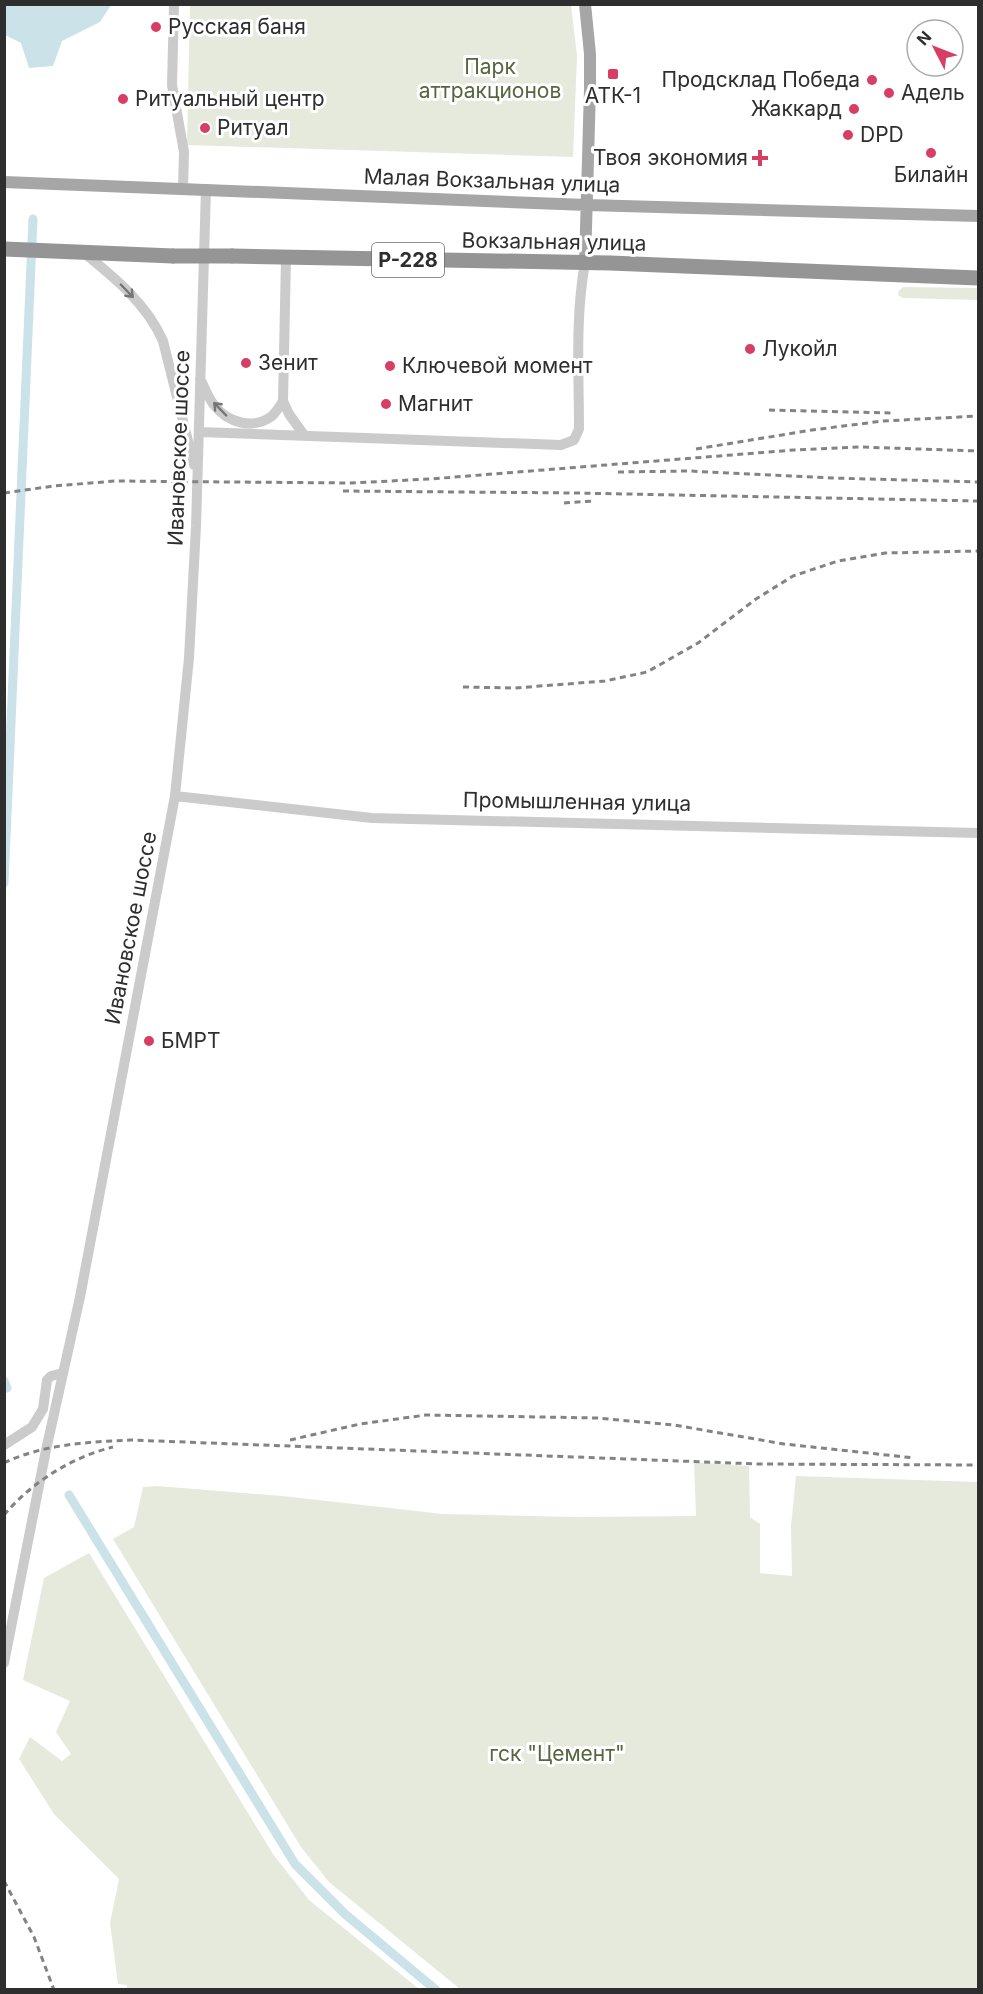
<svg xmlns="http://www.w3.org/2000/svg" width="983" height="1994" viewBox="0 0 983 1994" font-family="Inter,sans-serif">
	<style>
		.green { fill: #e6eadc }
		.water { fill: #cae2e8 }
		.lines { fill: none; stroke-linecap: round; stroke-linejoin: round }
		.canal { stroke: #cae2e8; stroke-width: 9 }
		.minor { stroke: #cbcbcb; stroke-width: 10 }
		.major { stroke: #a6a6a6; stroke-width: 12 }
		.highway { stroke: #959595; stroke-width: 15 }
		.rail { stroke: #838383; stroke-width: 3; stroke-dasharray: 6 4.5; stroke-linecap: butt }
		.highway-bridge { stroke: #959595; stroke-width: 15 }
		.oneway { stroke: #757575 }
		.poi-dot { fill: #d63e64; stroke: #fff; stroke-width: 2 }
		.labels { text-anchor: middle; stroke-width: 6; stroke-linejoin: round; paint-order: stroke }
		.shield { fill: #fff; stroke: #6d6d6d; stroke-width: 1.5 }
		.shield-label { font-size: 20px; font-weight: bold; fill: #2e2e2e }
		.poi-label { font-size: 21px; fill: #2e2e2e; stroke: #fff; text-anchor: start }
		.park-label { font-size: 21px; fill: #58663f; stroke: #fff }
		.street-label { font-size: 21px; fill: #2e2e2e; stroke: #fff }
	</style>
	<rect width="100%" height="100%" fill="#fff"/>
	<path class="green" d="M190 5H571L577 56 573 157 187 145Z
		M903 287 978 288V300L903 298 899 296 898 292Z
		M694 1462 749 1466 750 1517 760 1524V1573L792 1576 791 1526 796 1476 978 1482V1989H460L329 1882 301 1847 113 1539 134 1527 143 1487 157 1486 282 1496 443 1514 577 1517 696 1516Z
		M89 1553 273 1854 309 1900 419 1989 127 1990V1985L118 1984 110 1923 119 1879 54 1814 19 1759 30 1737 62 1761 71 1754 56 1732 70 1701 23 1680 44 1578Z"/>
	<path class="water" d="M4 5 5 4 111 5 100 22 62 41 53 66 29 68 21 43 5 35Z"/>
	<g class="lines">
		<path class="canal" d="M4 883 33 219
			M4 1381 7 1388
			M69 1495 295 1864 345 1914 436 1990"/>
		<path class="minor" d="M174 4 172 85 184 152 183 189
			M83 252C114 277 147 304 163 341L194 465
			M286 258 283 401 289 414 304 435
			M200 379C205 388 208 397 214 405 228 423 253 430 272 416 276 412 280 406 283 401
			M199 432 561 445 574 440 579 429C579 374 575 317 585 263
			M175 796 372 818 978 833
			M4 1445 32 1427 43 1409 47 1380 51 1376 63 1373
			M4 1663 46 1450 80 1297 175 796 189 658 196 526 206 189"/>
		<path class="major" d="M4 182 587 205 978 216
			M585 263 590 89V54L585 4"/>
		<path class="highway" d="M4 249 173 256
			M232 256 610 263 978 278"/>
		<path class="rail" d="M769 410 892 413
			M696 449 812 430 883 421 978 416
			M618 472 689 471 832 478 978 482
			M343 491 576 493 978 501
			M4 493 54 486 115 481 350 483 430 479 794 450 860 447 978 451
			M564 503 593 501
			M463 687 515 688 605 681 647 672 698 643 756 599 793 576 838 561 885 553 978 551
			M290 1440 360 1424 426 1415 597 1418 674 1425 784 1444 914 1458
			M4 1463C43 1444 89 1442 131 1440L758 1464 978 1465
			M4 1515C32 1482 72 1457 113 1447
			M4 1881 34 1937 54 1990"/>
		<path class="highway-bridge" d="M173 256H232"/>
	</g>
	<defs><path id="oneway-shaft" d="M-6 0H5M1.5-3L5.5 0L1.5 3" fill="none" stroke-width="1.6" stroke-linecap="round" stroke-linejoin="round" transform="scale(1.5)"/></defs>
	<g class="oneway">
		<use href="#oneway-shaft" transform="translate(127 291) rotate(46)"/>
		<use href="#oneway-shaft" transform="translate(220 409) rotate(-134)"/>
	</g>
	<g class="poi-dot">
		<circle cx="156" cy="27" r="6"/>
		<rect x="607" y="68" width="12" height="12" rx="3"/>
		<circle cx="872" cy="80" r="6"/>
		<circle cx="889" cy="93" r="6"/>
		<circle cx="123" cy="99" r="6"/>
		<circle cx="854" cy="109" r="6"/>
		<circle cx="205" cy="128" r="6"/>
		<circle cx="848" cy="135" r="6"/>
		<circle cx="931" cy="153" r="6"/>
		<path d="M757 149h6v6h6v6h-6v6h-6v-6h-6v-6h6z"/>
		<circle cx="750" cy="349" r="6"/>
		<circle cx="246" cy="363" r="6"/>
		<circle cx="390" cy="366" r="6"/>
		<circle cx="386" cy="404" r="6"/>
		<circle cx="149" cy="1041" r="6"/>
	</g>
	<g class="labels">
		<rect class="shield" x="372" y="243" width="72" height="34" rx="4.5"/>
		<g class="shield-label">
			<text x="408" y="267">Р-228</text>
		</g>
		<g class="poi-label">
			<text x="168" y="34">Русская баня</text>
			<text x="860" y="87" text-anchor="end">Продсклад Победа</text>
			<text x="901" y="100">Адель</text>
			<text x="613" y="103" text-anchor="middle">АТК-1</text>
			<text x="135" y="106">Ритуальный центр</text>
			<text x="842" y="116" text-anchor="end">Жаккард</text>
			<text x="217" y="135">Ритуал</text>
			<text x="860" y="142">DPD</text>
			<text x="748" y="165" text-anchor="end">Твоя экономия</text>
			<text x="931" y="182" text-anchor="middle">Билайн</text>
			<text x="762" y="356">Лукойл</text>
			<text x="258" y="370">Зенит</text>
			<text x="402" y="373">Ключевой момент</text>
			<text x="398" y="411">Магнит</text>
			<text x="161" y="1048">БМРТ</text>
		</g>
		<g class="park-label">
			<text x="490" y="74">Парк<tspan x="490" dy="24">аттракционов</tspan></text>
			<text x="557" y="1761">гск "Цемент"</text>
		</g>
		<g class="street-label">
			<text transform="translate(492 181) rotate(2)" y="7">Малая Вокзальная улица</text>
			<text transform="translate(554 242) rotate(1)" y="7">Вокзальная улица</text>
			<text transform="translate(179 448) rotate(-88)" y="7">Ивановское шоссе</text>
			<text transform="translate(577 802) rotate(1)" y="7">Промышленная улица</text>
			<text transform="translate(131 928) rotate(-79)" y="7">Ивановское шоссе</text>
		</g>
	</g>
	<rect width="983" height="1994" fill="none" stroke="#2e2e2e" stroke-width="12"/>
	<g transform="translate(935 48) rotate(312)"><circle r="28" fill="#ffffff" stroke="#ababab" stroke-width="1.5"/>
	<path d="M0-4.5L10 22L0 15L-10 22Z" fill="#d63e64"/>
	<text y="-9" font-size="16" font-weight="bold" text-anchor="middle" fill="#2e2e2e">N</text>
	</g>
</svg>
